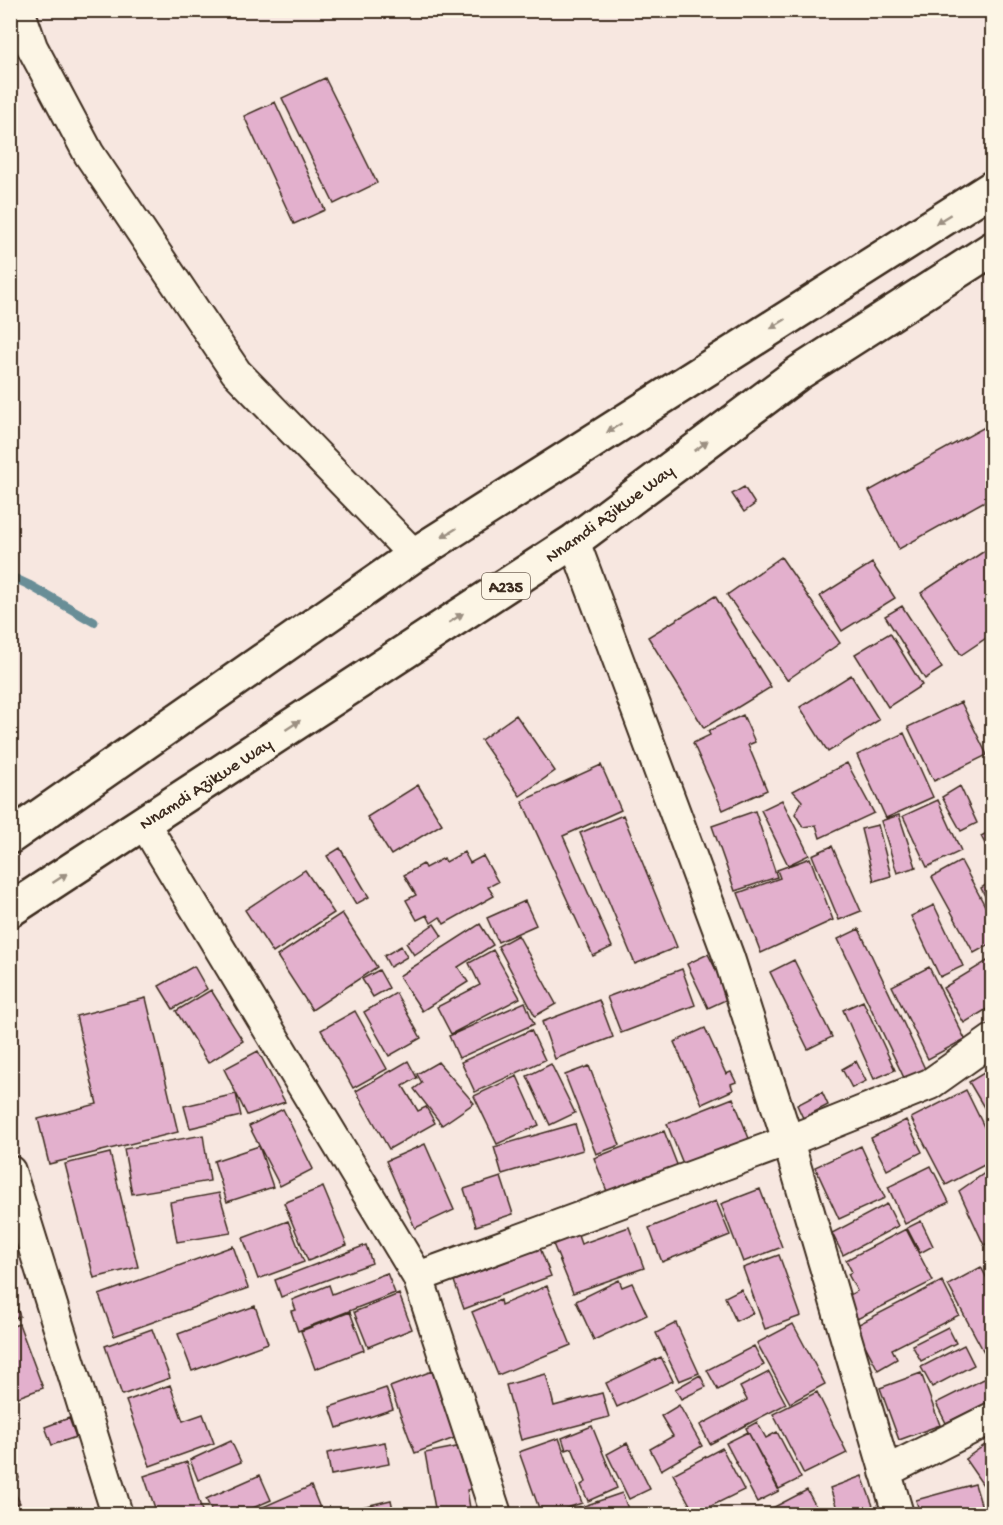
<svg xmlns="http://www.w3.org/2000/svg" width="1003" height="1525" viewBox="0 0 1003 1525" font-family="'Gochi Hand',sans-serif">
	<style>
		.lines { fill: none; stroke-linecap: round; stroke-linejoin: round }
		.stream { stroke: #698e97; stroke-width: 9 }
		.building { fill: #e3b0cd; stroke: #3b2a1e; stroke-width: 1.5 }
		.street-casing { stroke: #3b2a1e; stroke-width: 34 }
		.highway-casing { stroke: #3b2a1e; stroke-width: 38 }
		.street { stroke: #fcf5e5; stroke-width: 30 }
		.highway { stroke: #fcf5e5; stroke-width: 33 }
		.oneway { fill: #9c9082 }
		.labels { text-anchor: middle; stroke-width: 4.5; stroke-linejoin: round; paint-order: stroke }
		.shield { fill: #fcf5e5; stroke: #75675a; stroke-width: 1.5 }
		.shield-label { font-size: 16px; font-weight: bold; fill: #3b2a1e }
		.street-label { font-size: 18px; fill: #3b2a1e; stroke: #fcf5e5 }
	</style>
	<rect width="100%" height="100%" fill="#f7e7e0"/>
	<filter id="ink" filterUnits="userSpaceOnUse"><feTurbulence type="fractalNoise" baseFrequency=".0167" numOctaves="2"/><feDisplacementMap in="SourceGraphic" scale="12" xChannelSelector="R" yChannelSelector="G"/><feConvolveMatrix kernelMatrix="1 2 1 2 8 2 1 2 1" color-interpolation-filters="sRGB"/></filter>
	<g filter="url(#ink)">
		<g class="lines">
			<path class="stream" d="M10 576 29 585 94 622"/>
		</g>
		<path class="building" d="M325 78 377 183 334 204 282 98Z
			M275 102 325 210 294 224 244 116Z
			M992 423V497L899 549 869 491Z
			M744 487 755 504 744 512 732 494Z
			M992 546V634L961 655 921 593Z
			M781 557 840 643 787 680 727 595Z
			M872 563 895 598 842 631 820 596Z
			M715 596 771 687 704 728 648 637Z
			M902 606 942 668 925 679 885 616Z
			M890 633 922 685 888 707 855 654Z
			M851 675 879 720 828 752 800 707Z
			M961 702 987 755 934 781 908 727Z
			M516 715 555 771 520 796 481 740Z
			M743 715 755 742 748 745 767 790 723 810 693 743 710 735 708 731Z
			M904 733 933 797 886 818 857 755Z
			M847 763 874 813 820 838 816 825 803 827 795 814 802 801 793 791Z
			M601 765 621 810 563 836 612 947 593 956 522 801Z
			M418 785 442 824 391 855 367 817Z
			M960 786 977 823 961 831 942 797Z
			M782 800 809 855 788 865 761 810Z
			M938 800 961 851 927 867 903 816Z
			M755 811 777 877 735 891 712 826Z
			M623 815 677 947 635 964 580 833Z
			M899 815 916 867 897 873 881 821Z
			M878 825 891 876 874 881 861 829Z
			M992 830V852L990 853 981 836Z
			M832 846 861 911 839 920 812 855Z
			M340 848 369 897 356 904 327 856Z
			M464 852 470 863 483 856 498 882 488 887 494 896 444 924 440 917 431 923 427 915 417 920 406 900 416 895 404 875 423 864 425 868 444 858 446 862Z
			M810 858 833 920 761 953 738 893 780 878 777 870Z
			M961 861 992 919V943L974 953 932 877Z
			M305 870 334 913 273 953 245 910Z
			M992 881V910L981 888Z
			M525 901 536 925 498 942 487 918Z
			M934 905 963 966 940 977 911 916Z
			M342 913 377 967 312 1010 277 956Z
			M434 924 442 936 414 955 406 943Z
			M480 924 493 945 458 967 468 982 422 1011 399 976Z
			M859 929 927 1073 906 1082 838 939Z
			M518 935 556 1004 535 1016 498 946Z
			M401 946 407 957 390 967 384 956Z
			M493 950 520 998 451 1034 437 1007 480 985 469 963Z
			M708 954 730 998 708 1008 687 964Z
			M992 958V1006L964 1023 943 988Z
			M794 960 832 1037 808 1049 770 972Z
			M194 966 207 989 173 1009 159 986Z
			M929 967 965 1039 928 1059 892 986Z
			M682 969 695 1005 621 1033 607 997Z
			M379 970 389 988 373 997 362 979Z
			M211 990 243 1041 208 1063 176 1011Z
			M396 993 421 1038 389 1056 364 1012Z
			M146 998 178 1132 49 1164 38 1119 97 1104 76 1016Z
			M599 1000 613 1037 555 1059 542 1022Z
			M863 1001 895 1070 874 1079 843 1010Z
			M525 1002 534 1024 459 1058 449 1036Z
			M355 1011 387 1069 353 1088 321 1030Z
			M705 1028 726 1074 731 1072 736 1082 731 1084 733 1090 702 1104 674 1042Z
			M531 1030 545 1060 475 1092 461 1062Z
			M258 1051 285 1102 247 1115 224 1069Z
			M408 1061 417 1078 403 1086 418 1111 426 1107 435 1123 389 1149 356 1091Z
			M856 1061 866 1081 852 1088 842 1069Z
			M438 1062 474 1103 442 1125 414 1089 422 1083 417 1074Z
			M551 1064 575 1113 550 1125 527 1076Z
			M589 1066 620 1145 596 1154 565 1075Z
			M992 1068V1121L969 1082Z
			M517 1076 539 1125 497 1144 474 1096Z
			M966 1090 992 1143V1161L946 1185 911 1118Z
			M822 1092 828 1105 803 1118 797 1105Z
			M236 1094 241 1116 190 1128 184 1106Z
			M733 1098 750 1141 684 1166 667 1124Z
			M283 1109 313 1169 280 1186 249 1126Z
			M906 1120 922 1152 887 1170 871 1138Z
			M575 1124 583 1150 502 1174 494 1147Z
			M664 1131 678 1167 608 1194 594 1158Z
			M203 1135 210 1181 132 1194 124 1149Z
			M425 1144 454 1210 415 1228 386 1161Z
			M259 1146 273 1187 227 1202 214 1161Z
			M861 1146 885 1198 839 1219 815 1167Z
			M110 1153 138 1267 94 1278 65 1164Z
			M931 1166 949 1202 905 1224 888 1187Z
			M992 1168V1241L984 1245 959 1191Z
			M501 1177 513 1214 476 1226 464 1189Z
			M323 1187 347 1245 308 1261 284 1203Z
			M760 1189 782 1247 743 1262 721 1204Z
			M219 1193 231 1233 177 1242 170 1202Z
			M716 1201 730 1235 662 1262 649 1228Z
			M887 1204 898 1226 843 1255 832 1233Z
			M288 1221 304 1262 258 1279 243 1238Z
			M921 1221 933 1246 920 1253 907 1228Z
			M629 1227 644 1268 573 1293 551 1239 576 1230 581 1244Z
			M906 1229 933 1281 857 1319 846 1297 857 1291 848 1274 852 1272 846 1260Z
			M366 1245 372 1263 281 1297 275 1280Z
			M233 1246 248 1288 114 1336 99 1295Z
			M540 1248 551 1276 464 1309 454 1281Z
			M779 1255 801 1316 765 1329 743 1268Z
			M981 1267 992 1288V1347L984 1352 948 1285Z
			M387 1273 395 1293 298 1331 291 1311 296 1310 292 1300 329 1285 332 1294Z
			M619 1280 622 1287 632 1283 647 1315 594 1340 576 1301Z
			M942 1281 959 1315 892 1349 897 1359 878 1370 855 1326Z
			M547 1286 571 1345 498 1375 472 1312 500 1300 501 1305Z
			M741 1289 753 1313 736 1321 725 1297Z
			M10 1291 20 1316 10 1320Z
			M399 1294 412 1329 368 1347 354 1312Z
			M255 1306 268 1343 192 1371 178 1334Z
			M350 1312 364 1350 315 1369 301 1331Z
			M676 1323 699 1373 679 1381 656 1333Z
			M19 1324 43 1388 10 1400V1327Z
			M793 1324 825 1384 790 1403 757 1343Z
			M948 1327 956 1343 921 1361 912 1345Z
			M152 1329 170 1378 122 1395 105 1346Z
			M964 1345 974 1365 932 1387 921 1367Z
			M754 1346 764 1365 718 1390 707 1370Z
			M661 1357 673 1381 617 1407 606 1383Z
			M432 1371 457 1437 415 1453 390 1387Z
			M769 1372 786 1404 710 1444 700 1425 747 1400 740 1387Z
			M921 1373 940 1425 899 1440 880 1388Z
			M546 1374 554 1406 602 1393 609 1417 521 1440 506 1385Z
			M700 1375 706 1387 681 1399 675 1389Z
			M992 1375V1400L946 1423 936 1403Z
			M170 1385 183 1421 203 1414 214 1443 150 1466 126 1401Z
			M386 1388 393 1409 337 1428 330 1407Z
			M817 1392 847 1453 804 1474 773 1414Z
			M679 1405 702 1446 661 1470 650 1449 673 1436 661 1416Z
			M69 1418 76 1437 52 1445 45 1427Z
			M757 1422 766 1438 777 1432 801 1478 779 1489 746 1428Z
			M592 1426 617 1488 588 1501 581 1485 586 1482 572 1448 566 1450 562 1438Z
			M748 1432 779 1491 757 1502 726 1443Z
			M559 1438 582 1503 549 1514H541L519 1452Z
			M992 1440V1498L965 1459Z
			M231 1441 241 1462 198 1480 190 1460Z
			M385 1442 389 1464 331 1475 327 1453Z
			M627 1443 650 1489 629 1499 607 1454Z
			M467 1445 475 1488 467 1490 471 1514H436L425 1453Z
			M722 1448 744 1490 695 1514 673 1474Z
			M10 1451 19 1478 10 1480Z
			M187 1462 203 1514H157L144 1476Z
			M260 1475 271 1500 239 1514H213L206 1499Z
			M862 1476 876 1514H839L830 1488Z
			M10 1483 20 1503 10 1506Z
			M975 1484 984 1514H920L916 1500Z
			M311 1486 320 1508 305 1514H247Z
			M807 1490 820 1514H761Z
			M622 1493 630 1514H587L584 1506Z
			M391 1500 394 1514H342L341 1512Z
			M580 1507 583 1514H559Z"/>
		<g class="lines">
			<defs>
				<path id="street" d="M19 10 32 47 89 154 236 372 414 555
					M574 541 729 958 788 1141 898 1514
					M144 823 418 1277 496 1514
					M10 1171 117 1514
					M418 1277 788 1141 930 1084 992 1040
					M885 1472 992 1418"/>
				<path id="highway" d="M10 837 414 555 992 188
					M10 910 574 541 800 372 992 249"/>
			</defs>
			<use href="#street" class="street-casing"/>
			<use href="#highway" class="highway-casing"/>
			<use href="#street" class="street"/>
			<use href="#highway" class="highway"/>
		</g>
		<defs><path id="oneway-solid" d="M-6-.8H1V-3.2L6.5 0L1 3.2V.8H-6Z" transform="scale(1.5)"/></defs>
		<g class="oneway">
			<use href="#oneway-solid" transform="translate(943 219) rotate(148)"/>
			<use href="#oneway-solid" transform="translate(778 324) rotate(148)"/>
			<use href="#oneway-solid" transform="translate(614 428) rotate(148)"/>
			<use href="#oneway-solid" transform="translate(701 446) rotate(-37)"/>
			<use href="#oneway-solid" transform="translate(449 533) rotate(148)"/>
			<use href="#oneway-solid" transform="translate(456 618) rotate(-33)"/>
			<use href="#oneway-solid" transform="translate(293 725) rotate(-33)"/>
			<use href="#oneway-solid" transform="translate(60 878) rotate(-33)"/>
		</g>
	</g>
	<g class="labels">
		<rect class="shield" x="482" y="573" width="48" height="26" rx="4.5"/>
		<g class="shield-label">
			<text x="506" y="592">A235</text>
		</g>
		<g class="street-label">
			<text transform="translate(609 513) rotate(-36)" y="6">Nnamdi Azikwe Way</text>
			<text transform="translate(205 783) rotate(-33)" y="6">Nnamdi Azikwe Way</text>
		</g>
	</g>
	<rect width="1003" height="1525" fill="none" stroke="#fcf5e5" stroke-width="36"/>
	<rect x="18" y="18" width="967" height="1489" fill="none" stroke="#3b2a1e" stroke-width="2" filter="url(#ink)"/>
</svg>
